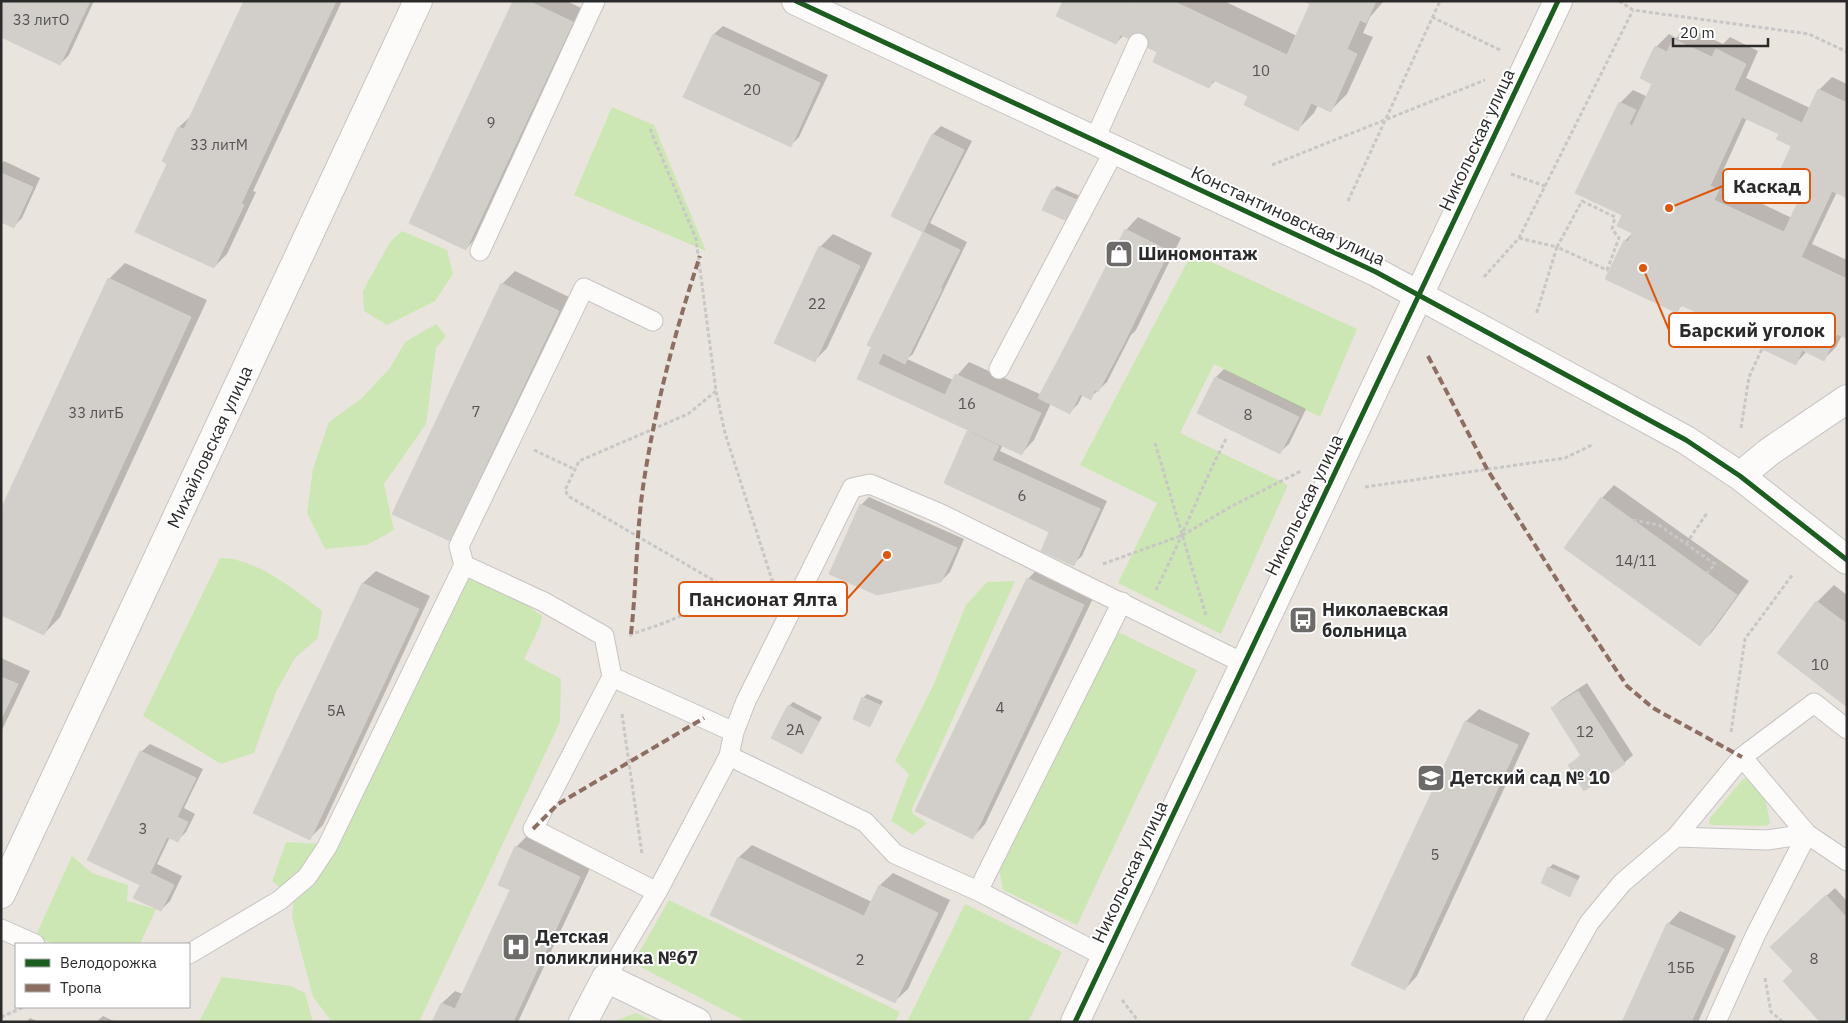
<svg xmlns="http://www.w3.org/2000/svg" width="1848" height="1023" viewBox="0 0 1848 1023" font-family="'IBM Plex Sans',sans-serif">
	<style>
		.green { fill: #cde7b4 }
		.shadow { fill: #0003; fill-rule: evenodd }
		.building { fill: #d2ceca; stroke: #d4d0cb; fill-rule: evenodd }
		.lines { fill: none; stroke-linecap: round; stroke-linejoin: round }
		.service-casing { stroke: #c6c4c4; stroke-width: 21 }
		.minor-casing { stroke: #c6c4c4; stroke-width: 30 }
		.path { stroke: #c8c7c6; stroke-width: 3; stroke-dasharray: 4 2.5; stroke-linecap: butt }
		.service { stroke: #fcfbfa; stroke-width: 19 }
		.minor { stroke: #fcfbfa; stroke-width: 28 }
		.quiet { stroke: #8d6e63; stroke-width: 4; stroke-dasharray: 8 4; stroke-linecap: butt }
		.cycleway-casing { stroke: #fff; stroke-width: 8 }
		.cycleway { stroke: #1b5e20; stroke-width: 5 }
		.labels { text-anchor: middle; stroke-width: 4; stroke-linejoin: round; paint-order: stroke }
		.number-label { font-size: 15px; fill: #555453 }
		.street-label { font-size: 18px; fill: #2a2a2a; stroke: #fff }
		.poi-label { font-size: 18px; font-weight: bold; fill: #2a2a2a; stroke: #fff; text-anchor: start }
		.leader { fill: none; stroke: #de570e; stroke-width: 2 }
		.callout-dot { fill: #de570e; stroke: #fff; stroke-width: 2 }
		.callout { fill: #fff; stroke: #de570e; stroke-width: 2 }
		.callout-label { font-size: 19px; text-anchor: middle; font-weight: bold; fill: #2a2a2a }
	</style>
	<rect width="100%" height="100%" fill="#eae4de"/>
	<path class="green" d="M612 107 654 125 706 251 574 195Z
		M402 231 447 250 453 274 435 301 387 325 364 311 363 291 390 242Z
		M1192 253 1357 329 1320 417 1214 364 1180 433 1288 485 1221 634 1118 583 1157 503 1080 465Z
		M436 324 446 336 436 348 426 424 384 484 394 530 367 545 325 549 307 513 313 469 329 422 362 398 390 368 405 342Z
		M220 558C255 557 296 591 322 611L318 638 295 658 276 692 254 753 221 764 143 716Z
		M472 578 504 588 542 616 540 626 524 659 561 679 560 722 419 1022H332L313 997 292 917 294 900 272 881 286 842 336 845 462 580Z
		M1015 581 912 809 913 814 927 823 913 835 891 821 909 774 895 761 933 686 966 605 987 582Z
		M1114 630 1197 670 1077 925 1003 890 999 870Z
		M1748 778 1765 796 1770 823 1767 826 1711 825 1709 823 1710 818 1743 779Z
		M72 856 92 873 128 885 127 901 156 909 140 944H56L35 937Z
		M669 900 900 1012 895 1022H747L633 963Z
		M965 904 1062 952 1028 1022H907Z
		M222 977 291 986 305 993 313 1022H199Z
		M636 1013 656 1022H612Z"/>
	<path class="shadow" d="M3 1H94L69 55 60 64 1 36V6Z
		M245 1H342L253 191 256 192 227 254 214 267 168 163 163 161 179 127 192 115Z
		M515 1H567L585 10 478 236 466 249Z
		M1064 1H1224L1297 36 1311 3 1307 1H1384L1370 17 1363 33 1373 37 1347 94 1331 110 1318 105 1314 113 1298 129 1250 95 1216 80 1209 87 1159 52 1124 35 1116 43Z
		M723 26 828 75 799 137 790 146 685 97 714 34Z
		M1687 27 1723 44 1730 37 1758 51 1746 78 1810 108 1819 90 1832 77 1847 84V197L1837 192 1812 244 1847 260V338L1842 335 1836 347 1824 359 1807 351 1796 363 1757 340 1683 305 1676 311 1625 241 1633 232 1620 103 1633 90 1648 97 1654 84 1656 47 1669 34 1676 38ZM1747 118 1780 133 1793 146 1803 178V194L1792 218 1726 187 1731 177 1722 173Z
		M941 126 972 141 930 223 967 242 913 354 907 359 953 380 969 362 1042 395 1126 230 1138 217 1181 238 1136 330 1131 335 1107 382 1090 398 1083 394 1078 404 1070 412 1051 403 1034 440 1022 453 1003 444 1000 451 1107 501 1082 556 1073 564 1051 531 969 432 971 430 858 378 873 347 868 344 924 232 893 215 933 134Z
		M4 161 40 178 22 218 13 227 1 221V164Z
		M1057 186 1080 196 1071 216 1053 190Z
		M833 234 872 253 827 348 814 361 820 247Z
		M125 263 207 300 60 617 44 634 109 279Z
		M515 271 571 298 463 527 450 540 502 284Z
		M1224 369 1306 409 1289 444 1280 452 1216 377Z
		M1614 485 1749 581 1712 632 1700 644 1566 548 1602 498Z
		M869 497 964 539 950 572 941 581 861 505Z
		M1040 566 1096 592 985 824 973 837 1028 579Z
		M376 571 430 596 323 825 310 838 255 812 363 583Z
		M1834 585 1847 595V705L1778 653 1817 602Z
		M1 658 30 671 1 732Z
		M1587 683 1633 755 1624 763 1569 765 1582 754 1552 708 1561 700Z
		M867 694 883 701 870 725 863 698Z
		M793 702 822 717 802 753 789 706Z
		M1479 709 1530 733 1417 976 1405 989 1466 721Z
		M150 744 203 769 184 808 195 814 186 832 178 840 170 837 157 864 182 876 170 901 161 910 141 885V752Z
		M529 834 592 864 518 1022H434L442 1003 455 991 463 994 512 890 516 847Z
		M752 845 872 902 880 885 893 873 950 900 908 989 895 1001 712 914 739 857Z
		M1553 864 1580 876 1570 895 1549 868Z
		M1835 888 1847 901V1022L1795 971 1780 938Z
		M1680 911 1736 936 1698 1022H1624L1668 924Z
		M103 1016 116 1022H96Z
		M30 1018 39 1022H26Z"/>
	<path class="building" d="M2 1H90L60 65 1 37Z
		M244 1H336L241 204 244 205 214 268 135 232 167 164 162 161 178 127 184 129Z
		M513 1H528L573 22 466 250 409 223Z
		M1063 1H1137L1116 44 1056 16Z
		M1137 1H1173L1287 55 1310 4 1304 1H1376L1366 23 1360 20 1347 49 1357 54 1331 112 1311 103 1298 131 1244 105 1248 96 1213 80 1209 88 1153 62 1157 52 1121 35Z
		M713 34 820 83 791 147 683 97Z
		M1673 39 1712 57 1716 49 1746 64 1734 90 1802 123 1818 89 1847 103V198L1832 191 1801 257 1847 279V339L1837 334 1824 361 1802 350 1796 365 1754 345 1756 341 1681 305 1677 313 1605 279 1624 240 1628 242 1632 233 1617 226 1622 215 1575 193 1619 102 1636 110 1629 124 1632 126 1652 84 1640 78 1651 54 1655 46 1667 52ZM1742 117 1779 134 1776 139 1791 146 1781 169 1802 178 1795 192 1801 195 1784 232 1714 200 1719 190 1710 186Z
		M932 134 964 150 923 232 891 216Z
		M1 173 33 187 14 228 1 222Z
		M1052 189 1077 200 1067 221 1042 210Z
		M1125 229 1169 251 1123 345 1078 322Z
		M923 232 960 250 940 289 904 270Z
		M819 246 860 266 815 362 774 343Z
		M904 270 942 289 905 364 867 345Z
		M108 278 191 317 44 635 1 615V509Z
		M501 283 559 311 450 541 392 514Z
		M1078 322 1123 345 1098 392 1095 390 1091 400 1080 394 1070 414 1038 398Z
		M871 348 883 353 878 364 945 395 955 374 1041 413 1022 455 857 379Z
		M1215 377 1299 417 1280 454 1197 413Z
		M967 431 999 446 992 460 1100 509 1074 566 1041 551 1049 532 944 483Z
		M1601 497 1737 595 1700 646 1564 548Z
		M860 504 957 548 941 582 877 595 829 574Z
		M1027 578 1084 605 973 839 915 811Z
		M362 583 419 609 310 840 253 813Z
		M1816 601 1847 624V707L1777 653Z
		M1 677 18 684 1 719Z
		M1578 691 1625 764 1584 791 1568 765 1581 756 1551 708Z
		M862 697 880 705 870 727 853 719Z
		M788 705 819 722 802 754 771 738Z
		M1465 721 1518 745 1405 990 1351 965Z
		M140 751 196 778 177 817 188 822 178 842 167 837 150 873 174 885 161 911 133 898 140 885 87 860Z
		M515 846 580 877 513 1022H432L441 1003 455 1009 510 890 498 885Z
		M738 857 864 916 879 885 938 913 895 1003 710 915Z
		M1548 867 1577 880 1570 897 1541 883Z
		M1826 895 1847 918V1022H1820L1783 981 1793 971 1770 947Z
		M1667 923 1724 949 1691 1022H1622Z"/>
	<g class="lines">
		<defs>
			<path id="service" d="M1094 141 1138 43
				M480 251 595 1
				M999 369 1114 151
				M464 565 544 602 604 636 612 677 533 829 657 892
				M612 677 734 732
				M729 756 734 732 746 701 852 488 870 484 941 514 1243 663
				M1742 757 1807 834 1847 861
				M1676 837 1742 757 1814 703 1847 729
				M978 891 1122 602
				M1 929 35 944
				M189 954 280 900 307 877 327 847 464 565 459 546 584 288 653 321
				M606 978 657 892 729 756 865 822 895 854 978 891 1106 957
				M1533 1022 1589 923 1622 883 1676 837 1767 840 1807 834
				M1716 1022 1755 936 1807 834"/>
			<path id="minor" d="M796 1 1376 272 1686 440 1740 476 1847 560
				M1740 476 1769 452 1847 399
				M1 894 418 1
				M583 1022 606 978 697 1022
				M1075 1022 1558 1"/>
		</defs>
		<use href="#service" class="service-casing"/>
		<use href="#minor" class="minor-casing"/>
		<path class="path" d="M1619 1 1633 10 1809 34 1847 52
			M1432 17 1500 50
			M650 129 696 239 716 391 725 433 772 580 776 583
			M1272 165 1485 80
			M1511 174 1545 186
			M1348 201 1440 1
			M1582 201 1615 217 1612 229 1619 238 1607 270 1557 247Z
			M1519 238 1557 247 1536 315
			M1484 277 1519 238 1633 10
			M716 391 688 414 579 461 565 490 568 496 756 605 772 580
			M1741 428 1749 377 1762 349
			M1155 443 1206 615
			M534 450 574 469
			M1365 487 1565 458 1594 444
			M1633 520 1659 525 1715 564 1707 573
			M1686 544 1707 513
			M1103 564 1183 535 1232 506 1301 471
			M1156 590C1181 540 1201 487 1227 437
			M630 636 631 634C670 622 694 612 728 589
			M622 714 642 854
			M1731 732 1745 639 1793 574
			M1765 978 1771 1012 1783 1022
			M1122 1000 1139 1022
			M1 1017 24 1007"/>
		<use href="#service" class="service"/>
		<use href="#minor" class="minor"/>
		<path class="quiet" d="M1428 356 1487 469 1574 607 1627 686 1653 708 1742 757
			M631 634C637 581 636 527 645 474 657 400 676 328 700 256
			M533 829 558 804 704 718"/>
		<defs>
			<path id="cycleway" d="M796 1 1376 272 1686 440 1740 476 1847 560
				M1075 1022 1558 1"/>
		</defs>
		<use href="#cycleway" class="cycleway-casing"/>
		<use href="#cycleway" class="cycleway"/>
	</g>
	<defs>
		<symbol id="shop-square" viewBox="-11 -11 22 22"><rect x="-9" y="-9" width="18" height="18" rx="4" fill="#6d6b69" stroke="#fff"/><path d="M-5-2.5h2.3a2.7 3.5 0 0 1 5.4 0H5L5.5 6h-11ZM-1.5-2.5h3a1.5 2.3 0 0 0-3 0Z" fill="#fff"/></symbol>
		<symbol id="bus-square" viewBox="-11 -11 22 22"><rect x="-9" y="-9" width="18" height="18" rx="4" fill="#6d6b69" stroke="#fff"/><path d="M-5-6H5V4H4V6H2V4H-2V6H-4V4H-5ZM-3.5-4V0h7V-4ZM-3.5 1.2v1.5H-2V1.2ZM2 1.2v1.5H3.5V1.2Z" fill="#fff"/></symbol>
		<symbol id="school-square" viewBox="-11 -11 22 22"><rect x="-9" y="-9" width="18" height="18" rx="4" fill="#6d6b69" stroke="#fff"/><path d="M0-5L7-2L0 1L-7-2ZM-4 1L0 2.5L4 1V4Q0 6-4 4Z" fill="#fff"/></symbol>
		<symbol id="hospital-square" viewBox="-11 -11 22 22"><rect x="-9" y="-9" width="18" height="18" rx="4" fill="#6d6b69" stroke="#fff"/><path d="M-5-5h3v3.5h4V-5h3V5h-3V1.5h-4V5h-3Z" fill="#fff"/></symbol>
	</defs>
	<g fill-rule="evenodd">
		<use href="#shop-square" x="1103" y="238" width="32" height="32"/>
		<use href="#bus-square" x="1287" y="604" width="32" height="32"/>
		<use href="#school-square" x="1415" y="762" width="32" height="32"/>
		<use href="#hospital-square" x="500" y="931" width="32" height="32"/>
	</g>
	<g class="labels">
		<g class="number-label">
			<text x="41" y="25">33 литО</text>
			<text x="1261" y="76">10</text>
			<text x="752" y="95">20</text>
			<text x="491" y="128">9</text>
			<text x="219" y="150">33 литМ</text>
			<text x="817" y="309">22</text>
			<text x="967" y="409">16</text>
			<text x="476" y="417">7</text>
			<text x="96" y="418">33 литБ</text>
			<text x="1248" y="420">8</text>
			<text x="1022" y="501">6</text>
			<text x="1636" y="566">14/11</text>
			<text x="1820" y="670">10</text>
			<text x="1000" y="713">4</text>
			<text x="336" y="716">5А</text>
			<text x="795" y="735">2А</text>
			<text x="1585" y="737">12</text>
			<text x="143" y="834">3</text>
			<text x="1435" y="860">5</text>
			<text x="1814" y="964">8</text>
			<text x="860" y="965">2</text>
			<text x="1681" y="973">15Б</text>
		</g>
		<g class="street-label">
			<text transform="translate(1477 140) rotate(-65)" y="6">Никольская улица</text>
			<text transform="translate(1288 216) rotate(25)" y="6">Константиновская улица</text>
			<text transform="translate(210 447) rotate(-65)" y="6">Михайловская улица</text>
			<text transform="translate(1304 505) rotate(-64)" y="6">Никольская улица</text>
			<text transform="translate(1130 872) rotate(-65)" y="6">Никольская улица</text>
		</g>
		<g class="poi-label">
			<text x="1138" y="260">Шиномонтаж</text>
			<text x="1322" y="616">Николаевская<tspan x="1322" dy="21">больница</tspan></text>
			<text x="1450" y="784">Детский сад № 10</text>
			<text x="535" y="943">Детская<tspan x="535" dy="21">поликлиника №67</tspan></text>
		</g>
	</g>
	<path class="leader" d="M1669 208L1723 186M1643 268L1669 330M887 555L847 599"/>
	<g class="callout-dot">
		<circle cx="1669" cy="208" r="5"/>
		<circle cx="1643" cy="268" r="5"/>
		<circle cx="887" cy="555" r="5"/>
	</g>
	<g class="callout">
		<rect x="1723" y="169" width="87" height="34" rx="5"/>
		<rect x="1669" y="313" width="166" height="34" rx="5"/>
		<rect x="679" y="582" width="168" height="34" rx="5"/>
	</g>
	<g class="callout-label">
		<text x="1767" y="193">Каскад</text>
		<text x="1752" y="337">Барский уголок</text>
		<text x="763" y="606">Пансионат Ялта</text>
	</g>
	<rect width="1848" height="1023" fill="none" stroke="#2a2a2a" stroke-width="5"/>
	<rect x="15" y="943" width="175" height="65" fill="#ffffff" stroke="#aaaaaa"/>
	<rect x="25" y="959" width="25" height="8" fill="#1b5e20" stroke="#aaaaaa"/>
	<text x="60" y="968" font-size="15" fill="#2a2a2a">Велодорожка</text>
	<rect x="25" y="984" width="25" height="8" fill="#8d6e63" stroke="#aaaaaa"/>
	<text x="60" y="993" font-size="15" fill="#2a2a2a">Тропа</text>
	<path d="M1673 38v8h95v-8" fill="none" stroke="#2a2a2a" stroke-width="2.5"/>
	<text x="1680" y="38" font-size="15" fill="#2a2a2a" stroke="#ffffff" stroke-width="4" paint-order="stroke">20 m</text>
</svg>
